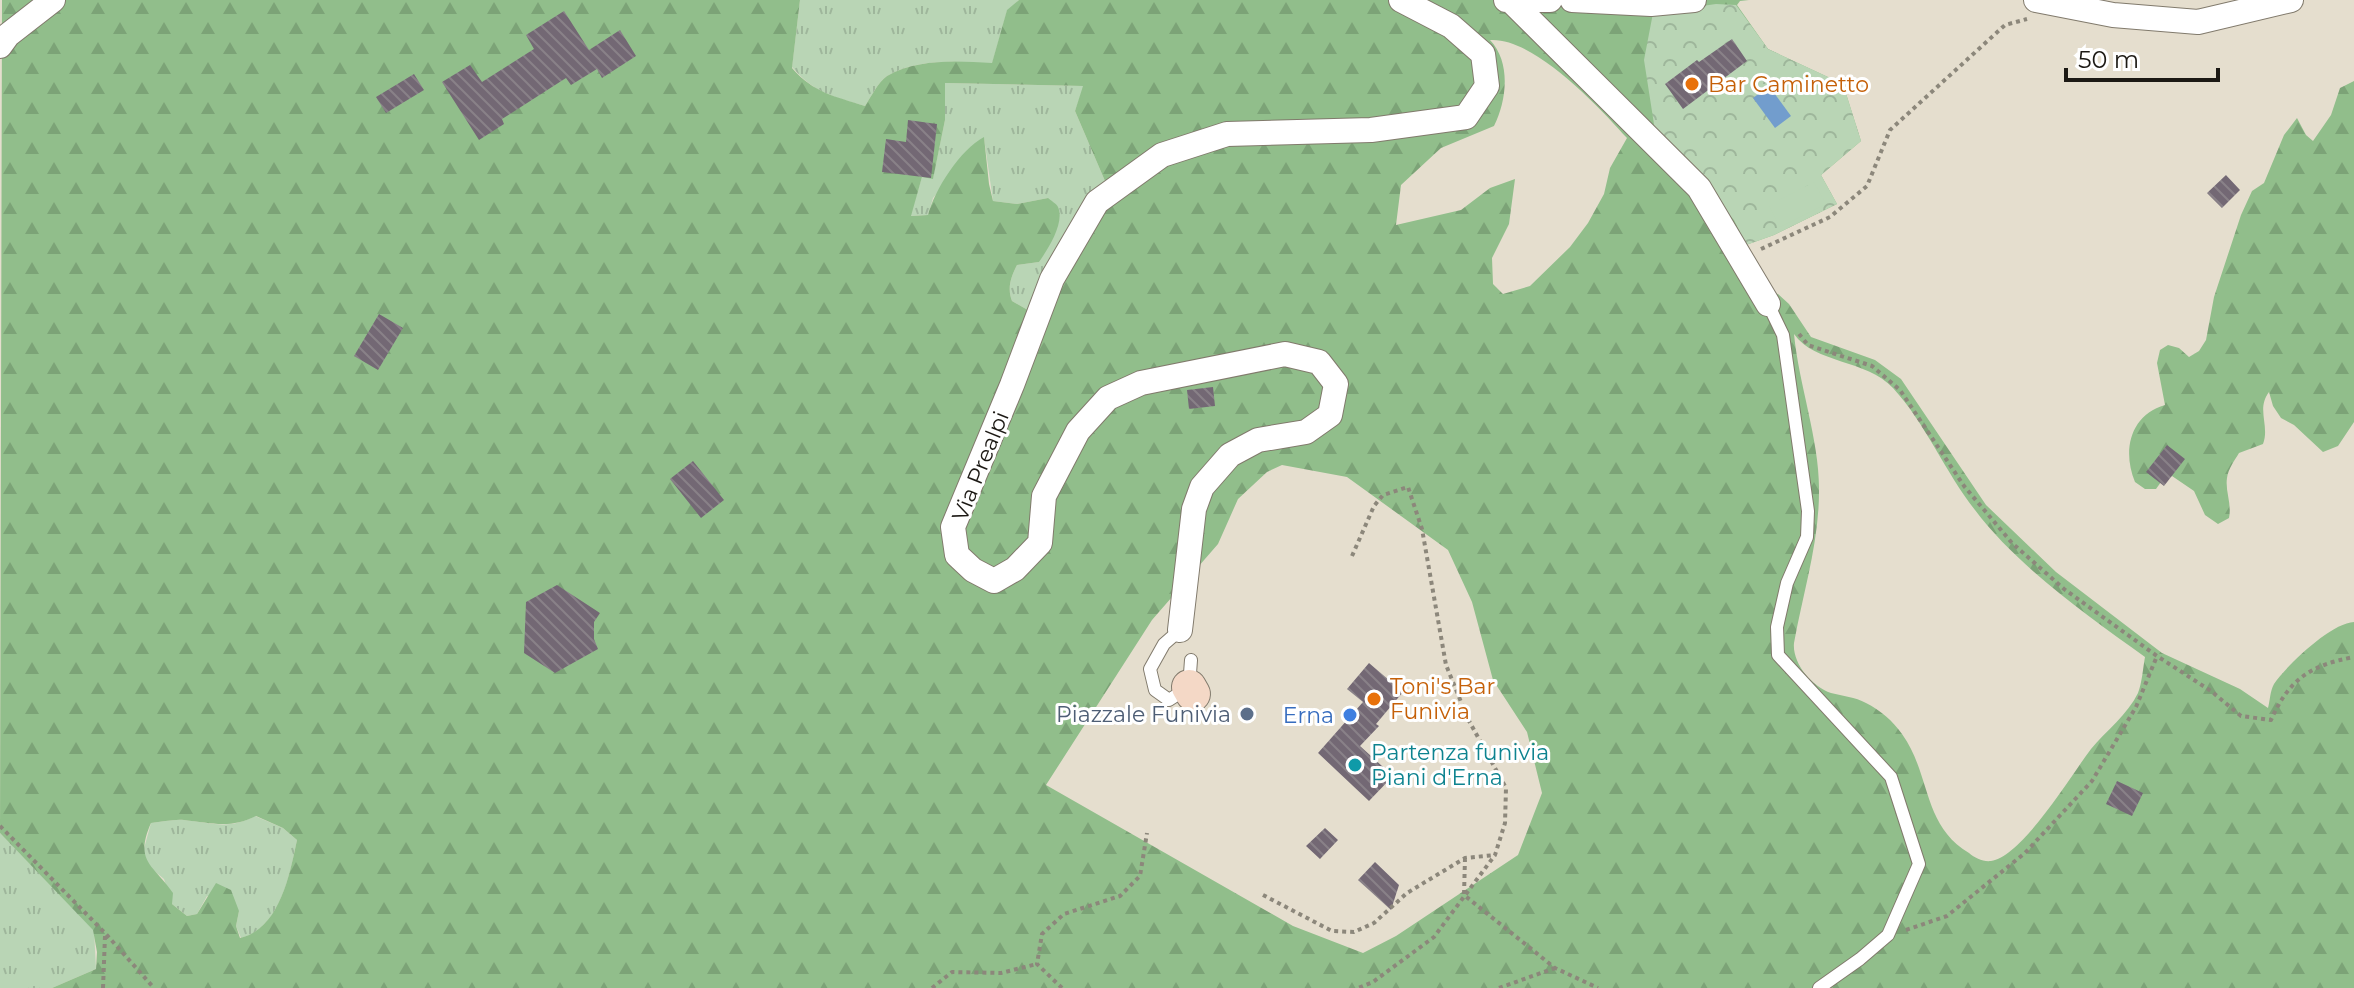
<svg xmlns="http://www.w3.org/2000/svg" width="2354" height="988" viewBox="0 0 2354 988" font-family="Montserrat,sans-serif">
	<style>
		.grass { fill: url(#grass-tufts) }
		.forest { fill: url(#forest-firs); fill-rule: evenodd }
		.park { fill: url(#park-crowns) }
		.pitch { fill: #b9d5b5 }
		.water { fill: #729dcd }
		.building { fill: url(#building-back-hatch) }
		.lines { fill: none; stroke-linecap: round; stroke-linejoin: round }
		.lane-casing { stroke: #817a6c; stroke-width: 14 }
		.street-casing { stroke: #817a6c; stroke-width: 26 }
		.secondary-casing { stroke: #817a6c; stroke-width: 36 }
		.path { stroke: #8c877b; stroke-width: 4; stroke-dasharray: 4 4; stroke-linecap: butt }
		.lane { stroke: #fff; stroke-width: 12 }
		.street { stroke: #fff; stroke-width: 24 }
		.secondary { stroke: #f4d8c6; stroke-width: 34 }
		.food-dot { fill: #e8710a; stroke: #fff; stroke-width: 3 }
		.service-dot { fill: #5c6f8a; stroke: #fff; stroke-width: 3 }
		.shop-dot { fill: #3f7fe0; stroke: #fff; stroke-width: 3 }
		.culture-dot { fill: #0f9aa8; stroke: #fff; stroke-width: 3 }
		.labels { text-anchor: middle; stroke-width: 6; stroke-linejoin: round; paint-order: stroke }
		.food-label { font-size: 22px; fill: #c56008; stroke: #fff; text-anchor: start }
		.street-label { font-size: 22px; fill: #1c1914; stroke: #fff }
		.service-label { font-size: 22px; fill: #4e5e75; stroke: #fff; text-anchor: end }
		.shop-label { font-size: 22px; fill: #366cbe; stroke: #fff; text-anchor: end }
		.culture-label { font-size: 22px; fill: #0d838f; stroke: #fff; text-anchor: start }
	</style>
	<defs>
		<pattern id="grass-tufts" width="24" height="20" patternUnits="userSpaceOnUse" patternTransform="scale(2)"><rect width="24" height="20" fill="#b9d5b5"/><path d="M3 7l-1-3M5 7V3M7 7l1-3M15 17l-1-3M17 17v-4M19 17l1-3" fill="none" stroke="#9eb69b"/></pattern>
		<pattern id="forest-firs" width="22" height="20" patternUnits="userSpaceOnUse" patternTransform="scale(2)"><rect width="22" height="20" fill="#91be8b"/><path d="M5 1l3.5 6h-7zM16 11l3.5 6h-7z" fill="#7ca377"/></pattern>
		<pattern id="park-crowns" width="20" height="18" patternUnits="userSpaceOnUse" patternTransform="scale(2)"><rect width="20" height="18" fill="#b9d5b5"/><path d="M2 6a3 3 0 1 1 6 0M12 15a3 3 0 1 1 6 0" fill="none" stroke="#9eb69b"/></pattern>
		<pattern id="building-back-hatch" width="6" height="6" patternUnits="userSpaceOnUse" patternTransform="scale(2)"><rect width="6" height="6" fill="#736874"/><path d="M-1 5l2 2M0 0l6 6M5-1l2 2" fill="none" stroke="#898188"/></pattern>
	</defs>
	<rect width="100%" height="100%" fill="#e5dece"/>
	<path class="grass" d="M800 0H1019L1007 11 992 64C958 61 918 58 887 76 878 82 871 97 865 106 834 97 814 93 792 67Z
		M945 83 1084 86 1075 111 1105 181 1033 313 1012 301C1007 288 1011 277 1017 265L1039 262 1048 198 1017 204 993 201 984 138 933 198 928 215 910 216 922 177 933 178 945 120Z
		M255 816 283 828 297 840C290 874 280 928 241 938L236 926 239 911 207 896 197 914 187 916 172 904 164 879 147 865 143 852 151 823C162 822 174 819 184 820 212 823 229 830 255 816Z
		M0 833 94 930 96 969 52 988H0Z"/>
	<path class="forest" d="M2 0H800L792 68C814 93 834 96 865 106 871 97 878 82 887 76 918 58 958 61 992 63L1007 10 1019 0H1749L1740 1 1737 5 1768 49 1843 84 1861 141 1821 175 1837 204 1774 235 1746 245 1773 293 1778 294 1789 304 1811 337 1875 360 1901 379 1986 505 2056 572 2162 653 2240 689 2268 708C2270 701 2270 691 2274 684 2287 665 2331 623 2354 622V988H52L96 969 97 952 93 930 0 833ZM1490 40C1534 37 1599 107 1627 138L1610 168 1604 194 1588 223 1570 247 1530 286 1503 294 1493 284 1492 258 1509 224 1515 179 1490 188 1461 210 1396 225 1401 185 1441 148 1494 126C1507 100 1511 62 1490 40ZM945 83 1083 86 1075 111 1105 181 1091 198 1033 313 1012 301C1007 288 1011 277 1017 265L1039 262C1048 249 1065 223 1058 207 1056 203 1051 201 1048 198L1017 204 993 201 989 184 984 137C960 150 935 189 928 215L911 216 922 177 933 179 945 120ZM1794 334C1815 364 1866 359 1893 388 1926 424 1945 472 1975 510 2018 567 2087 615 2145 657 2143 668 2142 683 2138 693 2128 714 2106 731 2091 749 2071 775 2023 856 1991 861 1983 862 1975 858 1969 853 1922 825 1931 774 1902 734 1893 721 1880 710 1866 703 1855 697 1843 696 1831 693 1812 687 1792 663 1794 643 1803 593 1819 543 1819 492 1820 442 1799 386 1794 334ZM1282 465 1347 477 1448 550 1472 602 1493 680 1527 732 1542 793 1518 855 1396 936 1363 953 1293 926 1046 785 1152 620 1218 544 1238 499 1267 472ZM256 816 283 828 297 840C290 873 280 929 240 938L236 926 239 911 231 890 216 883 197 914 187 916 172 904 173 893C153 864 134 862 151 823 162 822 174 819 184 820 211 823 231 829 256 816Z
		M2354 81V422L2338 446 2323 452 2294 425 2281 418 2273 406 2269 392C2256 409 2270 426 2263 444L2239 453C2235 460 2228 469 2227 478 2225 491 2232 504 2229 518L2218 524 2205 515 2194 491 2172 476 2161 482 2156 489H2145L2135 482C2122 451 2130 415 2165 405L2157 363 2160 350 2168 345 2179 348 2189 357 2199 351 2206 340 2214 297 2241 215 2252 191 2264 183 2284 135 2297 118 2306 135 2313 141 2331 115 2340 88Z"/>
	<path class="park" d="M1716 4 1736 5 1768 49 1843 84 1861 141 1821 175 1837 204 1774 235 1746 245 1734 220 1656 137 1644 60 1653 13Z"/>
	<path class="pitch" d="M1814 182 1826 204 1780 227 1769 205Z"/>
	<path class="water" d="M1769 86 1791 116 1775 128 1753 98Z"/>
	<path class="building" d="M564 11 589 50 620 30 636 56 602 78 597 69 571 85 566 78 502 119 504 124 479 140 442 82 470 65 482 82 534 49 526 35Z
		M1732 39 1747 61 1683 109 1665 84 1697 60 1699 62Z
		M414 74 424 90 386 113 376 97Z
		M908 120 937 124 931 178 882 172 886 139 906 142Z
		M2226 175 2240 190 2222 208 2207 193Z
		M379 314 403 328 378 370 354 356Z
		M1213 387 1215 406 1189 409 1187 390Z
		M2167 445 2185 459 2164 486 2146 472Z
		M693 461 724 500 701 518 670 479Z
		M557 585 600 613 594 622V639L598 649 555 673 524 653 526 602Z
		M1369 663 1403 692 1376 724 1379 726 1360 746 1393 776 1369 801 1318 753 1363 702 1347 689Z
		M2117 781 2143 793 2132 816 2106 804Z
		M1325 828 1338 840 1320 859 1306 846Z
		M1375 862 1399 885 1391 910 1358 880Z"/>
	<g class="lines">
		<defs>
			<path id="lane" d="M1768 304 1783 335 1808 511 1807 537 1787 583 1777 627 1778 655 1891 777 1919 864 1888 935 1860 959 1819 988
				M1180 630 1164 644 1150 669 1155 690 1169 700 1189 687 1191 660"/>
			<path id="street" d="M1506 0H1550
				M1572 0 1651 4 1694 0
				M2036 0 2113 15 2198 22 2291 0
				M1511 1 1699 188 1768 304
				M0 46 8 35 53 0
				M1180 630 1194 509 1202 487 1230 455 1258 440 1306 432 1330 415 1336 384 1319 362 1285 354 1141 383 1108 398 1078 431 1044 496 1040 543 1015 569 994 581 973 570 957 555 953 527 1012 385 1052 279 1097 202 1162 155 1227 134 1371 130 1466 117 1487 86 1483 54 1451 26 1401 0"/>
			<path id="secondary" d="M1189 687 1193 694"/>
		</defs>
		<use href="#lane" class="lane-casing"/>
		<use href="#street" class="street-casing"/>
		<use href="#secondary" class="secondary-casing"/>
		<path class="path" d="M1761 249 1830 217 1867 186 1890 130 2005 25 2027 19
			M1799 334 1808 345 1872 366 1900 390 1964 486 2012 543 2064 589 2157 656 2211 691 2241 716 2271 720C2289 679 2311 665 2354 657
			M1352 556 1374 506 1383 495 1408 487 1422 529 1446 665 1468 719 1506 788 1505 823 1495 855 1434 937 1373 982 1358 988
			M0 826 105 933 154 988
			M1465 858 1464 895 1555 968 1598 988
			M1263 895 1332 931 1354 932 1374 923 1407 893 1465 858 1495 855
			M1906 930 1947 916 2025 853 2092 781 2136 707 2157 656
			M103 988 105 936
			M932 988 952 972 1001 973 1037 964
			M1062 988 1037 964 1042 934 1064 914 1120 896 1140 876 1147 833
			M1499 988 1555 968"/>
		<use href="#lane" class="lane"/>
		<use href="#street" class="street"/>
		<use href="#secondary" class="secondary"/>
	</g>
	<g class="food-dot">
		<circle cx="1692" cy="84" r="8"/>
		<circle cx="1374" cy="699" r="8"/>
	</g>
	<circle class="service-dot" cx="1247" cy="714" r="8"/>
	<circle class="shop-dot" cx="1350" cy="715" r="8"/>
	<circle class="culture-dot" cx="1355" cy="765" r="8"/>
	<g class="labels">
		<g class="food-label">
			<text x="1708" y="92">Bar Caminetto</text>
			<text x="1390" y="694">Toni's Bar<tspan x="1390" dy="25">Funivia</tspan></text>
		</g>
		<g class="street-label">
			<text transform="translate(980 466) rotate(-68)" y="8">Via Prealpi</text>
		</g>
		<g class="service-label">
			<text x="1231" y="722">Piazzale Funivia</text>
		</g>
		<g class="shop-label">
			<text x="1334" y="723">Erna</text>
		</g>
		<g class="culture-label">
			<text x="1371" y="760">Partenza funivia<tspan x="1371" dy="25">Piani d'Erna</tspan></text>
		</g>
	</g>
	<path d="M2066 68v12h152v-12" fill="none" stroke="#1c1914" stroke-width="4"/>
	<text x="2078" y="68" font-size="24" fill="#1c1914" stroke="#ffffff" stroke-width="6" paint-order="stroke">50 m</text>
</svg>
